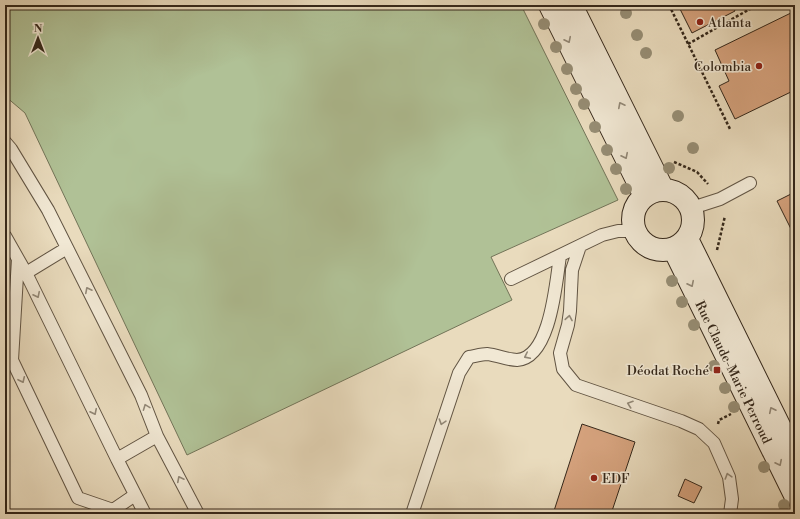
<svg xmlns="http://www.w3.org/2000/svg" width="800" height="519" viewBox="0 0 800 519" font-family="'Libre Bodoni',serif">
	<style>
		.green { fill: #b0c196; stroke: #727458 }
		.building { fill: #d5a27d; stroke: #34271a }
		.lines { fill: none; stroke-linecap: round; stroke-linejoin: round }
		.lane-casing { stroke: #615443; stroke-width: 14 }
		.secondary-casing { stroke: #34271a; stroke-width: 24 }
		.path { stroke: #34271a; stroke-width: 2.5; stroke-dasharray: 3 2; stroke-linecap: butt }
		.lane { stroke: #f1e8d4; stroke-width: 12 }
		.secondary { stroke: #f1e8d4; stroke-width: 22 }
		.tree { fill: #968d74 }
		.oneway { stroke: #928877 }
		.poi-dot { fill: #8f2418; stroke: #f1e8d4; stroke-width: 1.5 }
		.labels { text-anchor: middle; stroke-width: 3; stroke-linejoin: round; paint-order: stroke }
		.poi-label { font-size: 13px; fill: #34271a; stroke: #f1e8d4; text-anchor: start }
		.street-label { font-size: 13px; fill: #34271a; stroke: #f1e8d4 }
	</style>
	<rect width="100%" height="100%" fill="#e9dbbd"/>
	<filter id="stains"><feTurbulence type="fractalNoise" baseFrequency=".005" numOctaves="4"/><feColorMatrix values="0 0 0 0 .2 0 0 0 0 .09 0 0 0 0 .02 0 0 0 .5 -.17"/></filter>
	<radialGradient id="worn" r=".72"><stop offset=".6" stop-color="#630" stop-opacity="0"/><stop offset="1" stop-color="#630" stop-opacity=".3"/></radialGradient>
	<path class="green" d="M5 5H521L618 200 491 257 512 300 187 455 25 113 5 96Z"/>
	<path class="building" d="M678 5H732L735 11 692 33Z
		M795 11V90L735 119 719 86 729 81 715 50Z
		M795 192V237L777 201Z
		M582 424 635 442 611 514H553Z
		M685 479 702 487 694 503 678 496Z"/>
	<g class="lines">
		<defs>
			<path id="lane" d="M5 142 11 149 48 210 141 395 157 436 117 459 26 273 5 236
				M692 208 720 199 750 183
				M580 246 572 270 570 311 568 325 560 353 563 369 576 385 681 421 699 429 714 443 729 477 732 499 730 514
				M18 259 12 360 78 498 113 510 135 495
				M26 273 67 248
				M511 279 602 235 618 231H635
				M157 436 198 514
				M117 459 145 514
				M412 514 459 373 469 357C475 356 482 354 487 354 497 355 508 360 517 360 551 358 556 281 560 256"/>
			<path id="secondary" d="M550 5 645 196
				M571 5 663 190
				M633 220a30 30 0 1 1 60 0a30 30 0 1 1-60 0Z
				M687 239 795 458
				M674 249 795 495"/>
		</defs>
		<use href="#lane" class="lane-casing"/>
		<use href="#secondary" class="secondary-casing"/>
		<path class="path" d="M669 5 730 129
			M688 44 757 5
			M674 162 697 172 708 184
			M717 250 725 216
			M791 399 795 397
			M718 424 719 420 731 414"/>
		<use href="#lane" class="lane"/>
		<use href="#secondary" class="secondary"/>
	</g>
	<g class="tree">
		<circle cx="626" cy="13" r="6"/>
		<circle cx="544" cy="24" r="6"/>
		<circle cx="637" cy="35" r="6"/>
		<circle cx="556" cy="47" r="6"/>
		<circle cx="646" cy="53" r="6"/>
		<circle cx="567" cy="69" r="6"/>
		<circle cx="576" cy="89" r="6"/>
		<circle cx="584" cy="104" r="6"/>
		<circle cx="678" cy="116" r="6"/>
		<circle cx="595" cy="127" r="6"/>
		<circle cx="693" cy="148" r="6"/>
		<circle cx="607" cy="150" r="6"/>
		<circle cx="669" cy="168" r="6"/>
		<circle cx="616" cy="169" r="6"/>
		<circle cx="626" cy="189" r="6"/>
		<circle cx="672" cy="281" r="6"/>
		<circle cx="682" cy="302" r="6"/>
		<circle cx="694" cy="325" r="6"/>
		<circle cx="714" cy="366" r="6"/>
		<circle cx="725" cy="388" r="6"/>
		<circle cx="734" cy="407" r="6"/>
		<circle cx="764" cy="467" r="6"/>
		<circle cx="784" cy="505" r="6"/>
	</g>
	<defs><path id="oneway-chevron" d="M-2-3.5L2.5 0L-2 3.5" fill="none" stroke-width="1.6" stroke-linecap="round" stroke-linejoin="round"/></defs>
	<g class="oneway">
		<use href="#oneway-chevron" transform="translate(568 40) rotate(64)"/>
		<use href="#oneway-chevron" transform="translate(621 105) rotate(-117)"/>
		<use href="#oneway-chevron" transform="translate(625 156) rotate(64)"/>
		<use href="#oneway-chevron" transform="translate(691 284) rotate(64)"/>
		<use href="#oneway-chevron" transform="translate(88 290) rotate(-117)"/>
		<use href="#oneway-chevron" transform="translate(37 295) rotate(64)"/>
		<use href="#oneway-chevron" transform="translate(569 318) rotate(-80)"/>
		<use href="#oneway-chevron" transform="translate(527 356) rotate(154)"/>
		<use href="#oneway-chevron" transform="translate(22 380) rotate(65)"/>
		<use href="#oneway-chevron" transform="translate(630 404) rotate(-161)"/>
		<use href="#oneway-chevron" transform="translate(146 407) rotate(-111)"/>
		<use href="#oneway-chevron" transform="translate(772 410) rotate(-116)"/>
		<use href="#oneway-chevron" transform="translate(94 412) rotate(64)"/>
		<use href="#oneway-chevron" transform="translate(442 422) rotate(108)"/>
		<use href="#oneway-chevron" transform="translate(779 463) rotate(64)"/>
		<use href="#oneway-chevron" transform="translate(728 476) rotate(-107)"/>
		<use href="#oneway-chevron" transform="translate(180 479) rotate(-117)"/>
	</g>
	<g class="poi-dot">
		<circle cx="700" cy="22" r="4"/>
		<circle cx="759" cy="66" r="4"/>
		<rect x="713" y="366" width="8" height="8" rx="2"/>
		<circle cx="594" cy="478" r="4"/>
	</g>
	<g class="labels">
		<g class="poi-label">
			<text x="708" y="27">Atlanta</text>
			<text x="751" y="71" text-anchor="end">Colombia</text>
			<text x="709" y="375" text-anchor="end">Déodat Roché</text>
			<text x="602" y="483">EDF</text>
		</g>
		<g class="street-label">
			<text transform="translate(734 372) rotate(64)" y="5">Rue Claude-Marie Perroud</text>
		</g>
	</g>
	<rect width="800" height="519" fill="none" stroke="#e9dbbd" stroke-width="20"/>
	<rect x="6" y="6" width="788" height="507" fill="none" stroke="#34271a" stroke-width="2"/>
	<rect x="10" y="10" width="780" height="499" fill="none" stroke="#34271a"/>
	<g transform="translate(38 38)" stroke="#f1e8d4" stroke-width="3" paint-order="stroke">
	<path d="M0-3L7 15L0 10L-7 15Z" fill="#34271a"/>
	<text y="-6" font-size="11" font-weight="bold" text-anchor="middle" fill="#34271a">N</text>
	</g>
	<rect width="100%" height="100%" filter="url(#stains)"/>
	<rect width="100%" height="100%" fill="url(#worn)"/>
</svg>
